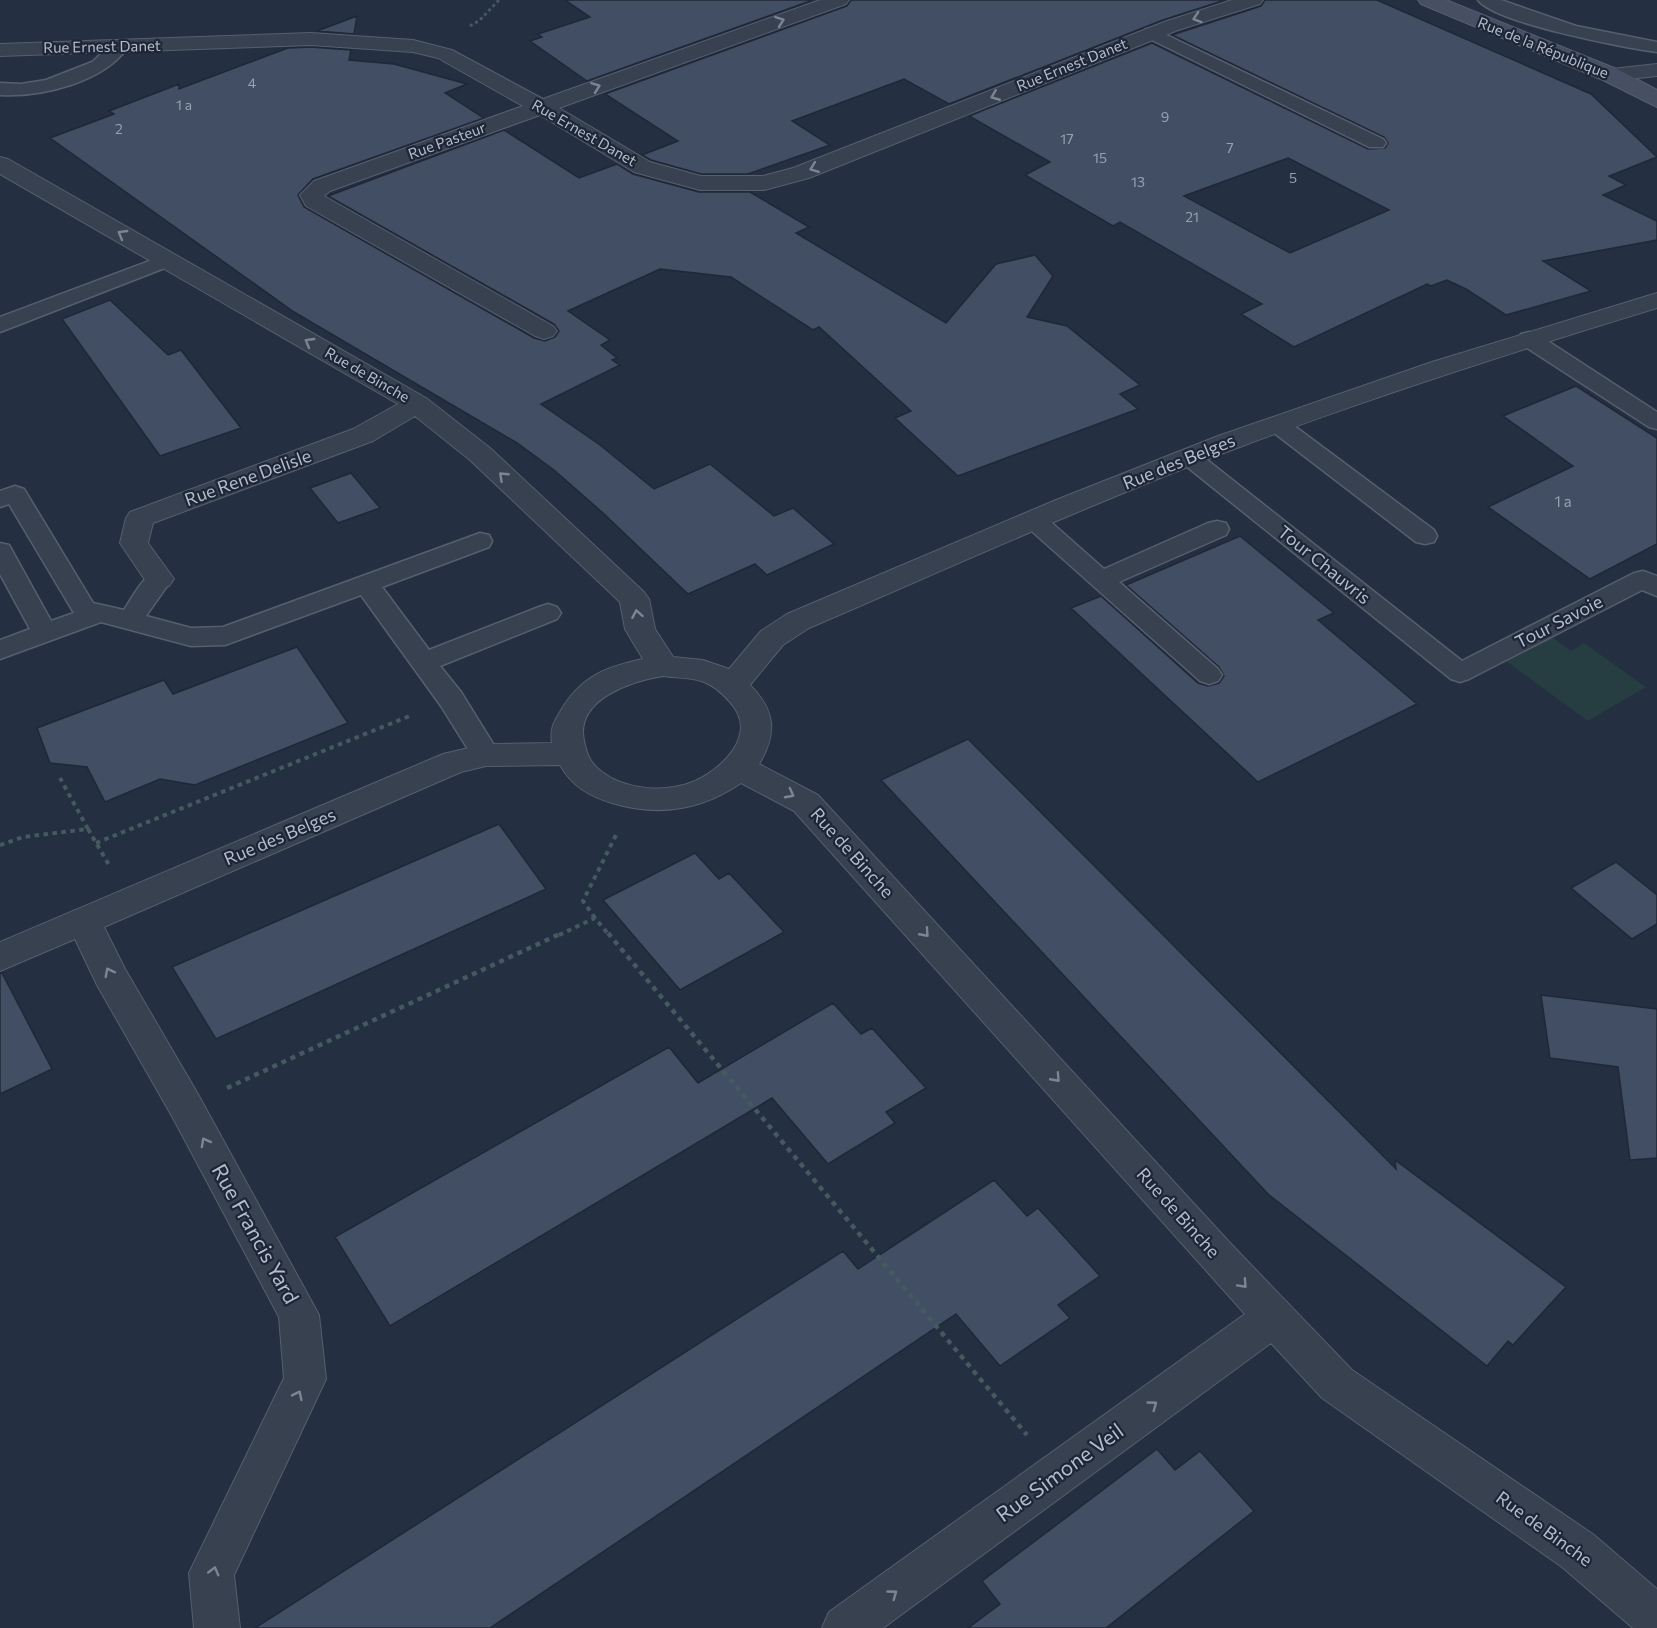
<svg xmlns="http://www.w3.org/2000/svg" width="1657" height="1628" viewBox="0 0 1657 1628" font-family="Commissioner,sans-serif">
	<style>
		.green { fill: #263d42 }
		.building { fill: #424e63; stroke: #1f2838; stroke-width: 1.5; fill-rule: evenodd }
		.lines { fill: none; stroke-linecap: round; stroke-linejoin: round }
		.lane-casing { stroke: #565f6e; stroke-width: 3 }
		.street-casing { stroke: #565f6e; stroke-width: 2 }
		.secondary-casing { stroke: #565f6e; stroke-width: 2 }
		.path-far2 { stroke: #445a5f; stroke-width: 3; stroke-dasharray: 3 3; stroke-linecap: butt }
		.path-far1 { stroke: #445a5f; stroke-width: 4; stroke-dasharray: 4.5 4.5; stroke-linecap: butt }
		.path { stroke: #445a5f; stroke-width: 4.5; stroke-dasharray: 5 5; stroke-linecap: butt }
		.lane { fill: #384150; fill-rule: evenodd }
		.street { fill: #384150; fill-rule: evenodd }
		.secondary { fill: #464f64; fill-rule: evenodd }
		.oneway { stroke: #7c8594 }
		.labels { text-anchor: middle; stroke-width: 4.5; stroke-linejoin: round; paint-order: stroke }
		.far-number-label { font-size: 14px; fill: #98a0b1 }
		.far-street-label { font-size: 15px; fill: #b4bccb; stroke: #1d2636 }
		.number-label { font-size: 15px; fill: #98a0b1 }
		.street-label { font-size: 18px; fill: #b4bccb; stroke: #1d2636 }
		.near-street-label { font-size: 21px; fill: #b4bccb; stroke: #1d2636 }
	</style>
	<rect width="100%" height="100%" fill="#242f41"/>
	<path class="green" d="M1548 634 1571 651 1584 643 1646 687 1588 721 1503 659Z"/>
	<path class="building" d="M565 0H813L587 81 530 41 542 37 538 34 590 17Z
		M851 0H1225L1163 20 949 104 904 79 792 121 830 145 748 174H701L651 160 642 155 678 141 605 94 847 6Z
		M1265 0H1377L1591 94 1657 157 1609 176 1626 185 1603 195 1657 221V240L1543 261 1591 291 1506 315 1466 289 1447 280 1431 286 1427 284 1294 347 1241 314 1262 304 1120 222 1113 226 1025 175 1050 162 969 116 1152 43 1368 149 1385 148 1388 143 1384 137 1172 35 1261 6ZM1288 158 1389 210 1290 253 1184 196Z
		M357 16 354 34 317 31Z
		M311 47 351 50 349 60 394 64 467 84 445 93 484 118 313 179 298 195 304 207 534 338 545 341 555 337 559 331 554 324 328 196 504 130 579 178 617 164 633 174 699 192H750L809 227 796 233 946 323 996 264 1035 255 1053 276 1027 317 1067 326 1140 385 1120 394 1138 409 958 476 895 418 911 411 819 327 813 330 731 277 660 269 568 311 610 340 601 345 617 358 612 360 620 365 541 404 600 445 654 489 710 464 774 516 793 508 834 544 767 575 755 564 688 594 603 513 554 470 517 443 294 312 50 138 114 114 109 111 179 84V89L288 48Z
		M110 300 168 355 181 350 241 428 160 456 62 319Z
		M1576 386 1657 438V544L1590 579 1488 507 1573 466 1503 416Z
		M351 473 380 508 338 523 310 488Z
		M1240 536 1334 613 1318 620 1417 704 1258 782 1071 608 1101 596 1198 683 1208 686 1219 683 1224 676 1219 667 1126 585Z
		M297 647 348 723 195 785 160 779 105 802 87 767 50 763 37 728 164 680 173 694Z
		M968 739 1396 1169 1395 1160 1566 1287 1513 1345 1508 1341 1487 1366 1269 1195 881 780Z
		M499 824 546 889 216 1039 172 967Z
		M695 853 719 879 729 873 784 932 680 990 603 900Z
		M1616 862 1657 895V924L1632 939 1571 888Z
		M0 973H2L52 1069 0 1094Z
		M1541 995 1657 1009V1158L1630 1160 1618 1067 1550 1058Z
		M833 1003 861 1034 872 1028 926 1088 886 1112 895 1123 828 1164 772 1098 390 1326 335 1237 669 1047 698 1083Z
		M994 1180 1027 1216 1038 1208 1100 1276 1058 1305 1070 1318 1000 1366 956 1314 490 1628H255L843 1251 858 1269Z
		M1157 1449 1175 1470 1200 1451 1254 1511 1106 1628H968L1000 1604 982 1581Z"/>
	<g class="lines">
		<defs>
			<path id="lane" d="M1478 0H1501L1576 26 1657 42V52C1625 48 1495 23 1478 0Z
				M1152 28 1383 139 1386 143 1383 147H1369L1146 37 1143 33 1146 29Z
				M119 42 125 43 128 47C103 83 41 97 0 95V83L21 84 46 80 92 62 113 43Z
				M168 254 175 256 179 260 175 264 0 332V317Z
				M1529 332 1537 334 1657 412V429L1649 427 1521 344 1518 339 1521 334Z
				M1277 417 1285 419 1434 530 1437 536 1434 542 1425 544 1416 542 1269 429 1265 424 1269 419Z
				M1189 450 1197 452 1462 661 1634 573 1643 571 1657 576V596L1642 590 1469 679 1460 682 1451 679 1181 462 1177 457 1181 452Z
				M15 486 24 489 93 603 124 610C135 594 145 567 168 573L172 579 146 616 191 628 223 627 480 533 489 535 492 541 489 547 382 587 429 650 539 607 548 604 557 607 561 613 557 619 440 666 461 692 500 755 496 762 486 765 476 762 441 706 361 595 225 645 191 646 101 622 0 659V640L30 629 0 574V543L9 545 51 621 74 613 9 504 0 507V491Z
				M1035 513 1044 516 1104 569 1208 523 1217 521 1226 523 1229 529 1226 535 1119 582 1218 669 1222 675 1218 681 1209 684 1200 681 1026 526 1023 521 1026 516Z"/>
			<path id="street" d="M820 0H849L846 4 559 108 650 162 701 176H763L793 168 1164 22 1232 0H1263L1260 4 1178 30 809 178 764 190H700L634 172 540 115 330 191 324 196 553 326 557 331 553 336 544 339 535 336 306 206 300 195 314 181 523 106 452 66 438 58 413 52 311 45 0 56V44L311 33 413 40 452 50 543 99Z
				M1657 64V76L1611 81 1603 80 1600 75 1603 70Z
				M0 157 8 159 426 398 490 448 644 592 649 599 655 629 673 657 703 660 729 669 761 631 787 614 1056 500 1218 436 1432 362 1657 293V308C1516 351 1375 396 1237 448 1092 503 951 567 809 628L783 645 750 685C776 711 777 734 759 764L818 795 1231 1244 1352 1370 1594 1535 1657 1589V1628H1633L1562 1567 1322 1398 1271 1343 883 1628H822L829 1612 1245 1314 794 811 741 783C702 810 658 817 612 803 589 796 572 786 560 765L486 766 461 772 104 927 125 969 199 1096 319 1315 326 1379 234 1575 240 1628H194L189 1573 284 1378 279 1317 173 1118 97 985 75 939 0 971V942L443 754 486 744 552 743C550 730 553 723 560 712 580 677 605 667 643 659L625 629 620 602 470 460 415 416 373 441 153 523 148 543 174 579 169 586 159 589 149 586 120 543 126 518 130 512 353 429 398 404 0 174ZM663 676C676 678 691 677 704 682 714 686 722 693 729 701 761 734 721 771 690 783 663 793 624 789 602 772 590 763 587 755 584 741 575 699 632 681 663 676Z"/>
			<path id="secondary" d="M1418 0H1446L1619 70 1657 90V107L1603 80 1421 4Z"/>
		</defs>
		<use href="#lane" class="lane-casing"/>
		<use href="#street" class="street-casing"/>
		<use href="#secondary" class="secondary-casing"/>
		<path class="path-far2" d="M470 26 480 20 499 0"/>
		<path class="path-far1" d="M88 829 109 865
			M96 843 412 715
			M0 845 23 837 88 829 60 778
			M595 918 583 901 616 835
			M559 935 595 918 609 935"/>
		<path class="path" d="M608 933 1027 1435
			M227 1088 562 933"/>
		<use href="#lane" class="lane"/>
		<use href="#street" class="street"/>
		<use href="#secondary" class="secondary"/>
	</g>
	<defs><path id="oneway-chevron" d="M-2-3.5L2.5 0L-2 3.5" fill="none" stroke-width="1.6" stroke-linecap="round" stroke-linejoin="round" transform="scale(1.5)"/></defs>
	<g class="oneway">
		<use href="#oneway-chevron" transform="translate(1197 18) rotate(162)"/>
		<use href="#oneway-chevron" transform="translate(780 21) rotate(-20)"/>
		<use href="#oneway-chevron" transform="translate(596 87) rotate(-20)"/>
		<use href="#oneway-chevron" transform="translate(995 96) rotate(158)"/>
		<use href="#oneway-chevron" transform="translate(814 168) rotate(159)"/>
		<use href="#oneway-chevron" transform="translate(122 234) rotate(-150)"/>
		<use href="#oneway-chevron" transform="translate(309 342) rotate(-150)"/>
		<use href="#oneway-chevron" transform="translate(503 476) rotate(-137)"/>
		<use href="#oneway-chevron" transform="translate(637 614) rotate(-100)"/>
		<use href="#oneway-chevron" transform="translate(790 794) rotate(28)"/>
		<use href="#oneway-chevron" transform="translate(925 933) rotate(48)"/>
		<use href="#oneway-chevron" transform="translate(109 972) rotate(-117)"/>
		<use href="#oneway-chevron" transform="translate(1056 1078) rotate(48)"/>
		<use href="#oneway-chevron" transform="translate(205 1142) rotate(-119)"/>
		<use href="#oneway-chevron" transform="translate(1243 1284) rotate(47)"/>
		<use href="#oneway-chevron" transform="translate(298 1395) rotate(-64)"/>
		<use href="#oneway-chevron" transform="translate(1153 1405) rotate(-36)"/>
		<use href="#oneway-chevron" transform="translate(214 1571) rotate(-75)"/>
		<use href="#oneway-chevron" transform="translate(893 1594) rotate(-36)"/>
	</g>
	<g class="labels">
		<g class="far-number-label">
			<text x="252" y="88">4</text>
			<text x="184" y="110">1 a</text>
			<text x="1165" y="122">9</text>
			<text x="119" y="134">2</text>
			<text x="1067" y="144">17</text>
			<text x="1230" y="153">7</text>
			<text x="1100" y="163">15</text>
			<text x="1293" y="183">5</text>
			<text x="1138" y="187">13</text>
			<text x="1192" y="222">21</text>
		</g>
		<g class="far-street-label">
			<text transform="translate(102 47) rotate(-1)" y="5">Rue Ernest Danet</text>
			<text transform="translate(1543 48) rotate(22)" y="5">Rue de la République</text>
			<text transform="translate(1072 65) rotate(-22)" y="5">Rue Ernest Danet</text>
			<text transform="translate(584 133) rotate(30)" y="5">Rue Ernest Danet</text>
			<text transform="translate(447 141) rotate(-20)" y="5">Rue Pasteur</text>
			<text transform="translate(367 375) rotate(30)" y="5">Rue de Binche</text>
		</g>
		<g class="number-label">
			<text x="1563" y="507">1 a</text>
		</g>
		<g class="street-label">
			<text transform="translate(1179 462) rotate(-22)" y="6">Rue des Belges</text>
			<text transform="translate(248 478) rotate(-20)" y="6">Rue Rene Delisle</text>
			<text transform="translate(1324 565) rotate(39)" y="6">Tour Chauvris</text>
			<text transform="translate(1559 622) rotate(-27)" y="6">Tour Savoie</text>
			<text transform="translate(280 837) rotate(-23)" y="6">Rue des Belges</text>
			<text transform="translate(852 853) rotate(48)" y="6">Rue de Binche</text>
			<text transform="translate(1178 1213) rotate(48)" y="6">Rue de Binche</text>
			<text transform="translate(1544 1529) rotate(36)" y="6">Rue de Binche</text>
		</g>
		<g class="near-street-label">
			<text transform="translate(255 1234) rotate(61)" y="7">Rue Francis Yard</text>
			<text transform="translate(1060 1473) rotate(-36)" y="7">Rue Simone Veil</text>
		</g>
	</g>
</svg>
